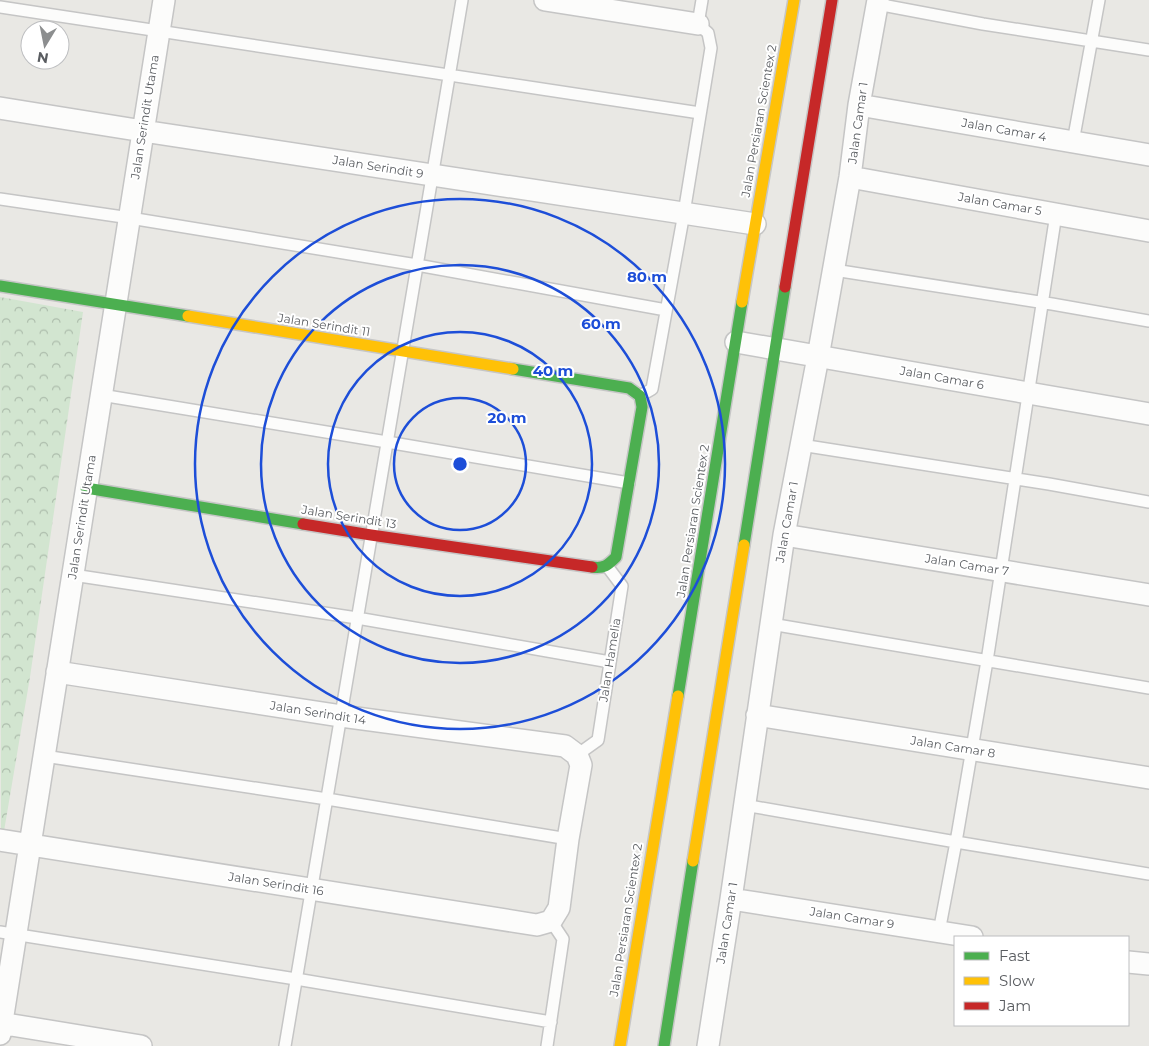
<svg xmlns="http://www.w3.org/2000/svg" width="1149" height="1046" viewBox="0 0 1149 1046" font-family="Montserrat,sans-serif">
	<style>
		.park { fill: url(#park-crowns) }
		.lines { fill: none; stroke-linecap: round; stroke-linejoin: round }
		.lane-casing { stroke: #c5c5c5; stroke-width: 14 }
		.street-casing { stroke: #c5c5c5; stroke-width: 24 }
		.fast-casing { stroke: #c6c6c6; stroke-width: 14 }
		.slow-casing { stroke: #c6c6c6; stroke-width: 14 }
		.jam-casing { stroke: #c6c6c6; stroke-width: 14 }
		.lane { stroke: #fcfcfb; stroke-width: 11 }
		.street { stroke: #fcfcfb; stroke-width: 21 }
		.fast { stroke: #4caf50; stroke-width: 11 }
		.slow { stroke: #ffc107; stroke-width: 11 }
		.jam { stroke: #c62828; stroke-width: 11 }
		.ring { fill: none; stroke: #1d4ed8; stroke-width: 2.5 }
		.labels { text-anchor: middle; stroke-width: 4; stroke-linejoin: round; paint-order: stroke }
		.street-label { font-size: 12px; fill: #5a5d61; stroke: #fff }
		.centre { fill: #1d4ed8; stroke: #fff; stroke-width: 2.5 }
		.ring-label { font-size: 15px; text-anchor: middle; font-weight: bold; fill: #1d4ed8; stroke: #fff; stroke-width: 4; stroke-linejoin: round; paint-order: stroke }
	</style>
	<defs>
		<pattern id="park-crowns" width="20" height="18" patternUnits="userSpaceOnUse" patternTransform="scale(1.25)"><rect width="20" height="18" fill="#d2e5d0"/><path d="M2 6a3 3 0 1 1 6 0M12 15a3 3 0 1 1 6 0" fill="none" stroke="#adbdac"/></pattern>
	</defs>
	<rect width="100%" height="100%" fill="#e9e8e4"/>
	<path class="park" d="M0 297 83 312 30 677 1 849Z"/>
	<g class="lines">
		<defs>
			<path id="lane" d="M877 4 983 24 1149 50
				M0 7 700 113
				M1073 142 1099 0
				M0 199 130 218 417 265 666 310
				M834 270 1052 304 1149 321
				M101 395 387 442 629 483
				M640 396 652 389 684 213 711 48 708 33 698 24 702 0
				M801 445 1049 484 1149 502
				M73 575 357 618 610 662
				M771 624 1149 688
				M577 755 598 740 622 586 607 566
				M44 756 327 799 568 839
				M744 805 956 842 1149 874
				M0 932 296 979 551 1022
				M939 932 956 842 987 661 1056 214
				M285 1046 462 0
				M547 1046 563 939 551 921"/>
			<path id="street" d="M545 0 698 24
				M859 105 1149 155
				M0 108 143 131 755 224
				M850 177 1149 231
				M736 342 1149 414
				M784 535 1149 595
				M757 715 1149 778
				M0 840 537 925 551 921 559 908 568 839 581 765 577 755 565 746 341 716 57 672
				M731 899 972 937
				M1128 962 1149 964
				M0 1023 141 1046
				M0 1034 164 0
				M708 1046 731 899 784 535 818 357 850 177 859 105 878 0"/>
			<path id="fast" d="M0 286 188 316
				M513 369 629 388 640 396 642 407 616 557C608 565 604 569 592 567
				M86 488 303 524
				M744 545 785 287
				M678 696 742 302
				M664 1046 693 861"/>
			<path id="slow" d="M742 302 794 0
				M188 316 513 369
				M693 861 744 545
				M620 1046 678 696"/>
			<path id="jam" d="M785 287 832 0
				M303 524 371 535 592 567"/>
		</defs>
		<use href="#lane" class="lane-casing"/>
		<use href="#street" class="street-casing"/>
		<use href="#fast" class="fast-casing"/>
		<use href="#slow" class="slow-casing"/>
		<use href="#jam" class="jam-casing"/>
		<use href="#lane" class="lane"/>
		<use href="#street" class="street"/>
		<use href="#fast" class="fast"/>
		<use href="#slow" class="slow"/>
		<use href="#jam" class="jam"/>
	</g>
	<g class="ring">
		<circle cx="460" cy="464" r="66"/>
		<circle cx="460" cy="464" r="132"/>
		<circle cx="460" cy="464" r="199"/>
		<circle cx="460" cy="464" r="265"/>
	</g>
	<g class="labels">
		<g class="street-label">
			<text transform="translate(145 117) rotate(-81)" y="4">Jalan Serindit Utama</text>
			<text transform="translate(759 121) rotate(-80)" y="4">Jalan Persiaran Scientex 2</text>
			<text transform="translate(858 123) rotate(-82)" y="4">Jalan Camar 1</text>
			<text transform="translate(1004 130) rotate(10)" y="4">Jalan Camar 4</text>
			<text transform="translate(378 167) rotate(9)" y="4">Jalan Serindit 9</text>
			<text transform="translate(1000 204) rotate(10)" y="4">Jalan Camar 5</text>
			<text transform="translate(324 325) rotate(9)" y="4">Jalan Serindit 11</text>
			<text transform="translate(942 378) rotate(10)" y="4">Jalan Camar 6</text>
			<text transform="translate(82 517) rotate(-81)" y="4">Jalan Serindit Utama</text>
			<text transform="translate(349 517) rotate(9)" y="4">Jalan Serindit 13</text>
			<text transform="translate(693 521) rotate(-81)" y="4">Jalan Persiaran Scientex 2</text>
			<text transform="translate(787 522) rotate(-80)" y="4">Jalan Camar 1</text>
			<text transform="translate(967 565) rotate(9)" y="4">Jalan Camar 7</text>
			<text transform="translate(610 660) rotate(-81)" y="4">Jalan Hamelia</text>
			<text transform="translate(318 713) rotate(9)" y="4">Jalan Serindit 14</text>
			<text transform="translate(953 747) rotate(9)" y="4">Jalan Camar 8</text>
			<text transform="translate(276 884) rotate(9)" y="4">Jalan Serindit 16</text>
			<text transform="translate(852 918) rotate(9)" y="4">Jalan Camar 9</text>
			<text transform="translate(626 920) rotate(-81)" y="4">Jalan Persiaran Scientex 2</text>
			<text transform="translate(727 923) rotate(-81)" y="4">Jalan Camar 1</text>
		</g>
	</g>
	<circle cx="460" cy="464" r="8" class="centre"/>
	<g class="ring-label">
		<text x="647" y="282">80 m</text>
		<text x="601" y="329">60 m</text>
		<text x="553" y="376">40 m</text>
		<text x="507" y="423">20 m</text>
	</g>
	<rect x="954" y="936" width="175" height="90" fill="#ffffff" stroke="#bdbec0"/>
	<rect x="964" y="952" width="25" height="8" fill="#4caf50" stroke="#bdbec0"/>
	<text x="999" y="961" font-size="15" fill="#5a5d61">Fast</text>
	<rect x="964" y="977" width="25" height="8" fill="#ffc107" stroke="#bdbec0"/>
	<text x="999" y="986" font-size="15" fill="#5a5d61">Slow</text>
	<rect x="964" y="1002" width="25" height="8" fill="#c62828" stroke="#bdbec0"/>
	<text x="999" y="1011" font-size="15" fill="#5a5d61">Jam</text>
	<g transform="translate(45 45) rotate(190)"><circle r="24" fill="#ffffff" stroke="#bdbec0"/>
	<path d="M0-4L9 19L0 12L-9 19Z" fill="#8c8e8f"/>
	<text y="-8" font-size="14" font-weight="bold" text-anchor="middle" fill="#5a5d61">N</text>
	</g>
</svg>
